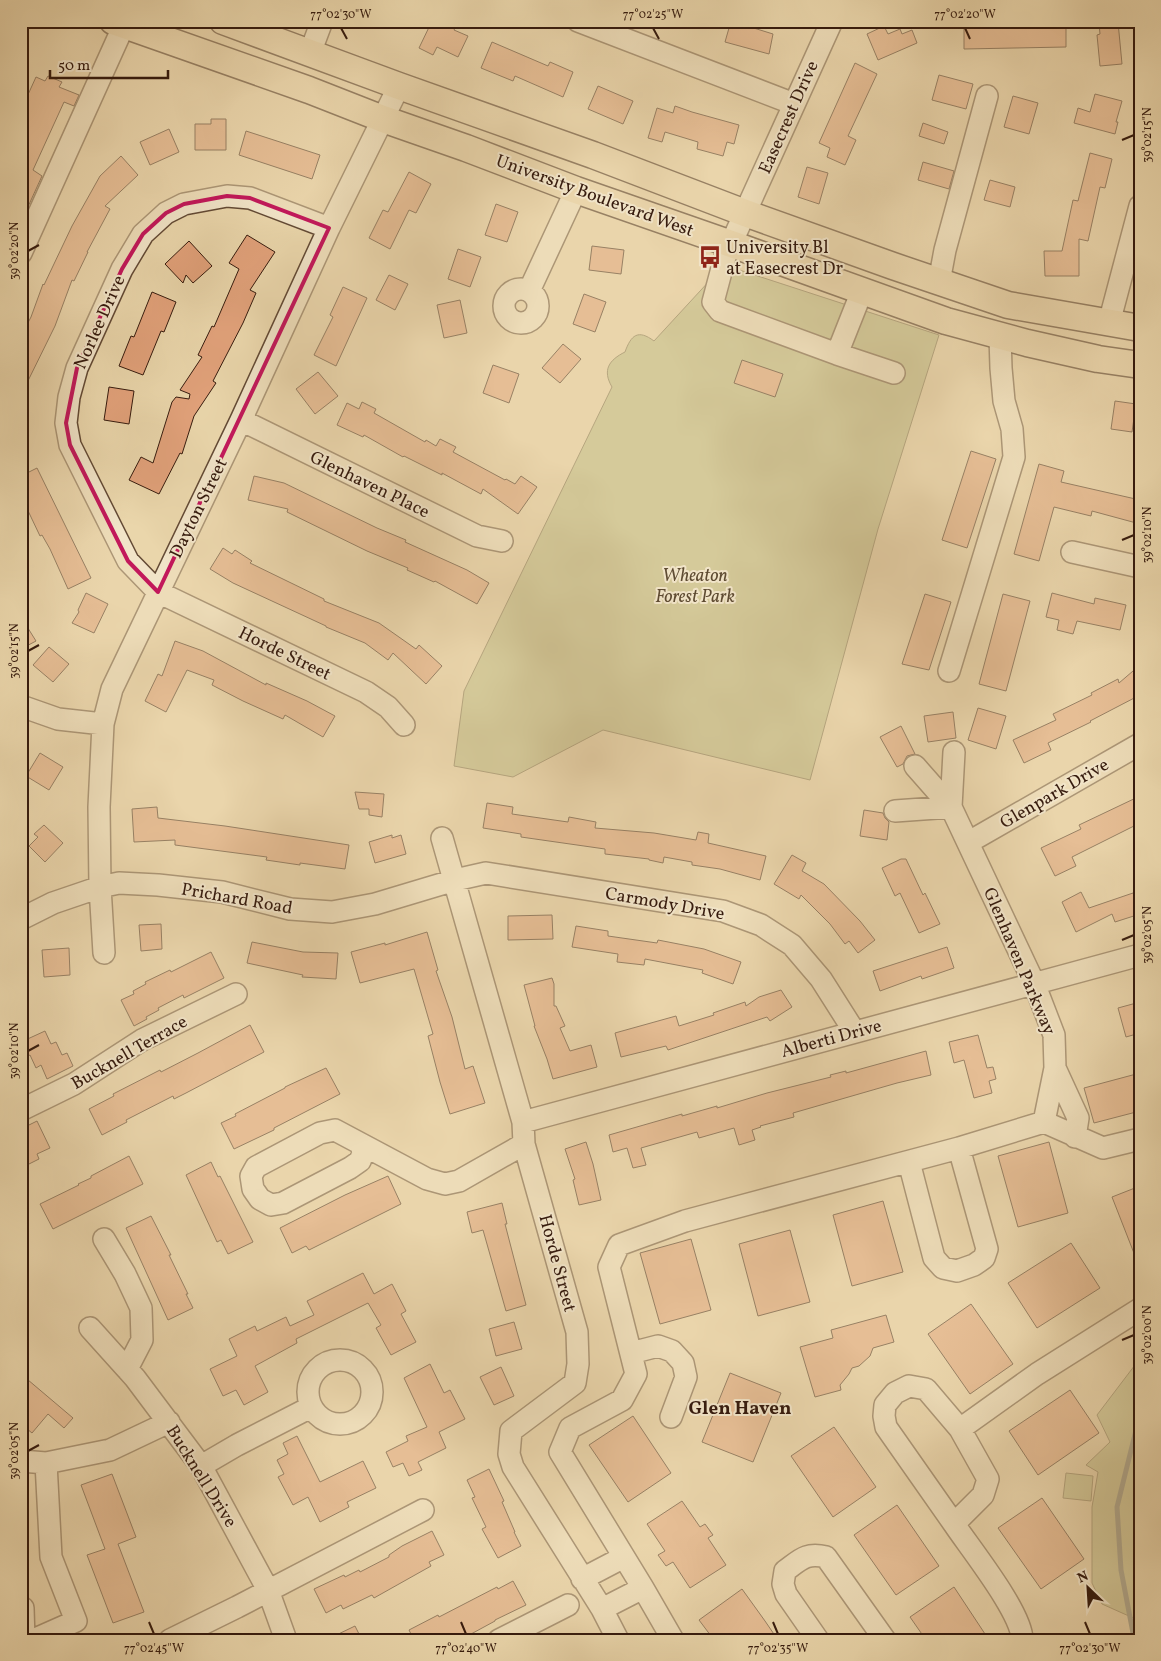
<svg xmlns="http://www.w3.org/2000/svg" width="1161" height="1661" viewBox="0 0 1161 1661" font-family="Vollkorn,serif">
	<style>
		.green { fill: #bcbc86; stroke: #796c4a }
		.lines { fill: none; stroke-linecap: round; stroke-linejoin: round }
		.stream { stroke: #727970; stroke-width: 5 }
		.building { fill: #e2a27b; stroke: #361b0e }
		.minor-casing { stroke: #634a35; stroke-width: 24 }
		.major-casing { stroke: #361b0e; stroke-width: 29 }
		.minor { stroke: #f1e4c8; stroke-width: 21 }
		.major { stroke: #ead6ab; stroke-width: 26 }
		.marked { fill: none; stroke: #c2185b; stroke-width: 4; stroke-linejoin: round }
		.ticks { fill: none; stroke: #361b0e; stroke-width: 2 }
		.labels { text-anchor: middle; stroke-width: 4; stroke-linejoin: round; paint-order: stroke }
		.street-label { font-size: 18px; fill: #361b0e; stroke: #f1e4c8 }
		.poi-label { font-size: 18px; fill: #361b0e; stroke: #f1e4c8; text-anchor: start }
		.park-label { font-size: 18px; font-style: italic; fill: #5e4b32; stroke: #f1e4c8 }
		.neighbourhood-label { font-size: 19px; font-weight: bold; fill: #361b0e; stroke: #f1e4c8 }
		.neatline { fill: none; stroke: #361b0e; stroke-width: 2 }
		.ticks-label { font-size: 12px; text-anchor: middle; fill: #361b0e }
	</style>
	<rect width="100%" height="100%" fill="#ead6ab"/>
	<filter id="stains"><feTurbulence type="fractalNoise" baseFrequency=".004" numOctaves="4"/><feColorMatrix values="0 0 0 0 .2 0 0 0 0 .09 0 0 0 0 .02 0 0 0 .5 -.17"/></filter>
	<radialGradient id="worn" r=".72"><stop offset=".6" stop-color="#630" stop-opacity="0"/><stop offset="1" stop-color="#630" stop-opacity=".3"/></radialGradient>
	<path class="green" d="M724 265 939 335 878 529 810 780 603 730 513 777 454 766 464 691 612 387C602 370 609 360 625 352 631 335 638 329 654 341Z
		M1138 1361 1140 1362V1621L1102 1604 1092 1583V1507L1098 1472 1086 1465 1110 1442 1097 1415Z
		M1066 1473 1093 1476 1091 1501 1063 1498Z"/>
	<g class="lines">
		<path class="stream" d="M1133 1633 1121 1570 1117 1507 1140 1414"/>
	</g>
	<path class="building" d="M432 21H447L456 26 454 30 468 36 458 57 437 47 433 55 419 48Z
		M731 21 773 34 769 54 725 42Z
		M964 21H989V24L1066 23V47L964 49Z
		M1118 22 1122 64 1100 66 1097 35 1100 34 1099 23Z
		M884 26 888 34 900 29 902 34 912 30 917 43 878 60 867 34Z
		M492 42 548 66 550 62 573 72 563 97 515 76 513 81 481 68Z
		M855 63 877 74 848 136 856 140 845 165 827 157 830 148 819 143Z
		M939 75 973 84 966 109 932 100Z
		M48 76 62 82 59 87 79 95 74 106 64 102 33 170 42 176 21 222V184L28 167 21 163V110L36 77 45 81Z
		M598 86 633 101 623 124 588 109Z
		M1095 94 1122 101 1116 122H1118L1115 134 1074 123 1078 108 1090 112Z
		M1013 96 1038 103 1029 134 1004 127Z
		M675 106 692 112 739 125 734 144 727 142 723 156 697 149 698 142 665 132 662 142 648 138 657 108 673 113Z
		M211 119H226V150H195V124H211Z
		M923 123 948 132 944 144 919 136Z
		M169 129 179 152 150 165 140 142Z
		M246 131 320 155 312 179 239 155Z
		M1090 153 1112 159 1105 188 1100 187 1088 241 1079 239V276H1045L1044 251H1062L1073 200 1078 201Z
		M121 156 138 175 105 206 110 209 87 252H88L74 281 72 280 55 326 21 395V336L31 317 43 284 44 285 72 226 100 176Z
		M923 162 954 171 949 189 918 180Z
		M807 167 828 173 819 204 798 197Z
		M409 172 431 184 416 213 409 210 390 249 369 238 383 210 388 212Z
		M990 180 1015 187 1010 207 984 200Z
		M496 204 518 212 507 242 485 235Z
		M247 235 275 252 250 290 256 293 243 323 213 381 216 383 194 416 182 454 180 453 159 494 129 480 141 457 153 463 172 402 176 397 189 399 190 394 180 390 202 357 198 355 212 326 214 327 239 269 229 263Z
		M189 241 212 266 193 283 186 275 183 283 165 264Z
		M592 246 624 250 621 274 589 270Z
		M458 249 481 257 470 287 448 279Z
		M389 275 408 284 395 310 376 300Z
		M343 287 367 298 336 366 314 355 333 317 330 315Z
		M152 292 176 302 164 332 161 331 143 375 119 366 131 336 134 337Z
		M584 294 606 302 595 332 573 324Z
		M460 300 467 333 444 338 437 305Z
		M563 344 581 359 560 383 542 368Z
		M742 360 783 374 775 397 734 383Z
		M493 365 519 374 509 403 483 393Z
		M318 372 338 396 315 414 296 389Z
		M109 387 134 391 129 424 104 420Z
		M1115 401 1136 404 1132 432 1111 429Z
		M362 402 376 409 374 413 425 442 426 440 436 446 440 439 456 447 453 452 505 480 506 479 515 484 521 476 537 487 518 514 483 489 481 494 442 473V475L404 456 403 457 364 435 363 437 337 425 347 403 359 409Z
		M971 451 996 459 967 548 942 540Z
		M1039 464 1064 471 1061 482 1140 500V524L1092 511 1091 516 1054 507 1039 561 1014 554Z
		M37 468 91 578 68 589 50 549 42 535 40 536 21 496V476Z
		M254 476 284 483 377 528 406 540 405 542 467 570 489 583 477 604 435 581 434 582 407 570 408 568 367 551 287 512 288 509 248 500Z
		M223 548 232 554 235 550 252 561 250 563 324 599V601L379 623 416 649 419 645 442 666 426 684 393 653 388 660 365 643 326 627V626L233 583 210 569Z
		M86 593 108 604 94 633 72 623 79 612 78 610Z
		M1052 593 1094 604 1095 598 1126 605 1120 630 1077 621 1073 634 1057 630 1059 620 1046 617Z
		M925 594 951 602 929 670 902 664Z
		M1003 594 1030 601 1006 691 979 684Z
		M21 617 36 641 21 649Z
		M175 641 203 651 266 685V683L307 701 335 716 323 737 285 715 283 719 243 701 212 685 214 680 187 670 166 712 145 701 158 674 162 676Z
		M49 647 69 664 53 682 33 665Z
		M1140 665V695L1090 721 1091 722 1048 743 1051 750 1024 763 1013 740 1056 720 1053 714 1092 695 1091 693 1118 679 1119 683Z
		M978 708 1006 716 996 749 968 740Z
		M953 712 956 738 928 742 924 716Z
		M901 726 915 754 907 756 903 764 897 767 880 737Z
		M40 753 63 767 49 790 26 776Z
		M355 792 384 794 382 817 369 815V809H359Z
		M1140 796V823L1072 857 1076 866 1055 876 1041 848 1081 829 1079 825Z
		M487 803 513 807 512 814 568 822 569 817 596 822 595 828 654 833 696 840 698 832 709 834 708 843 766 856 760 880 720 869 692 865V862L664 857 663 863 649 860V859L605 854V849L521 837V834L483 828Z
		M157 807 158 818 225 826 349 845 345 869 300 863V865L266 860 267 857 175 845V840L134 842 132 809Z
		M864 810 883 813 885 818 889 822 887 840 860 836Z
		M44 825 63 843 45 862 29 846 38 837 34 834Z
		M392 835V838L401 835 406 854 375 863 369 842Z
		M792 855 806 863 802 871 824 884 860 921 875 940 858 953 849 941 845 944 830 924 801 895 799 899 774 884Z
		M901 859H906L923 895 925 893 940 924 919 933 900 893 895 896 882 868Z
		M1081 892 1089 908 1133 893 1140 914 1115 922 1112 914 1076 932 1062 902Z
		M552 915 553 939 508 940V916Z
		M161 924 162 949 141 951 139 925Z
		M576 926 608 931V936L657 943 658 940 704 949 741 962 733 984 702 973 703 970 645 959 644 965 617 962 618 954 572 947Z
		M427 932 438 970 436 971 452 1017 465 1069 473 1066 485 1103 450 1114 440 1082 428 1036 433 1034 414 969 360 983 351 952 385 943V945Z
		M252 942 303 952 338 953 336 979 302 977 303 975 247 963Z
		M947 947 954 968 922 979 921 976 880 991 873 971Z
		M69 948 70 975 44 977 42 950Z
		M211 952 224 978 184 998 183 995 158 1008 159 1010 146 1017 147 1019 134 1026 121 1000 134 994 133 991 146 984 145 982 170 970 171 972Z
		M552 978 554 984V1006H556L565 1026 560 1028 570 1051 591 1045 597 1067 553 1079 547 1059 534 1026H535L524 985Z
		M781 990 792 1007 770 1021 767 1017 668 1050 666 1046 621 1057 615 1033 676 1016 679 1026 714 1015 713 1013 745 1002 746 1006 759 997Z
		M1140 1002V1033L1126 1037 1118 1008Z
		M250 1025 264 1052 186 1093 174 1099 173 1096 126 1120 127 1122 102 1135 89 1109 114 1096 113 1094 160 1070 161 1072 198 1053Z
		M45 1031 51 1044 56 1042 62 1055 67 1053 73 1066 47 1079 41 1065 36 1068 30 1055 26 1057 21 1048V1042Z
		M978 1035 987 1068 993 1067 996 1079 989 1081 992 1093 974 1098 964 1060 954 1063 949 1042Z
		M926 1051 931 1075 897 1083 793 1113 794 1117 760 1126 761 1127 752 1130 755 1140 739 1145 734 1128 699 1138 697 1132 641 1148 646 1165 633 1168 627 1148 613 1152 609 1135 682 1114V1116L717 1106V1108L767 1093 831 1077 830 1075 846 1071V1073Z
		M326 1068 340 1094 274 1128V1130L234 1149 221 1123 236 1116 235 1114 285 1088V1087Z
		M1140 1073V1111L1094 1123 1084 1088Z
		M37 1121 50 1148 37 1154 39 1159 21 1168V1129Z
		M586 1142 593 1164 601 1200 579 1205 573 1180 575 1179 565 1149Z
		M1049 1142 1068 1213 1018 1227 998 1156Z
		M129 1156 143 1184 53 1229 40 1204 79 1185 78 1184 91 1178V1176Z
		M211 1162 218 1177 220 1176 253 1242 228 1254 221 1240 217 1242 186 1175Z
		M388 1176 401 1204 309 1250 306 1246 292 1253 280 1228 345 1195Z
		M1140 1186V1266H1139L1112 1197Z
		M883 1201 903 1272 852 1286 833 1215Z
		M502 1203 507 1224H505L526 1305 506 1311 483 1230 472 1233 467 1212Z
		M151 1216 171 1255H169L188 1294H186L193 1308 168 1320 126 1228Z
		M790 1230 810 1302 758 1316 739 1244Z
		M691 1239 711 1310 660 1324 640 1253Z
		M1071 1243 1100 1288 1037 1328 1008 1283Z
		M363 1273 374 1294 392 1284 406 1311 401 1314 416 1342 391 1355 376 1328 381 1325 368 1303 296 1339 297 1343 255 1366 268 1392 244 1405 236 1390 223 1396 210 1369 237 1356 229 1339 255 1326 257 1331 286 1317 290 1326 314 1315 307 1301Z
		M971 1304 1013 1364 970 1394 928 1334Z
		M886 1315 894 1342 873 1348 870 1356 859 1366 852 1368 849 1374 840 1385 841 1390 815 1397 800 1347 833 1338 831 1330Z
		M514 1322 522 1349 496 1356 489 1329Z
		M430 1364 444 1393 450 1390 465 1419 439 1432 446 1448 418 1462 422 1470 409 1476 403 1463 393 1467 386 1452 408 1441 406 1436 427 1427 404 1378Z
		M501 1367 514 1396 494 1405 480 1377Z
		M730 1373 781 1393 753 1462 702 1442Z
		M21 1374 73 1418 64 1428 48 1414 32 1433 21 1424Z
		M1070 1390 1099 1433 1038 1475 1009 1431Z
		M633 1416 671 1473 628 1502 589 1445Z
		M834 1427 876 1487 833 1517 791 1456Z
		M297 1436 320 1482 363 1461 376 1488 347 1502 349 1507 320 1522 308 1497 293 1505 278 1477 284 1474 277 1460 288 1454 283 1443Z
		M489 1469 504 1501 502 1502 515 1532H514L521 1546 498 1558 482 1529 486 1527 472 1498 475 1497 467 1480Z
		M112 1474 136 1537 118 1544 144 1612 113 1623 87 1555 105 1549 81 1485Z
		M1042 1498 1084 1559 1041 1589 998 1528Z
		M682 1501 700 1527 705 1524 713 1535 708 1538 726 1565 690 1588 673 1562 666 1566 658 1555 665 1551 647 1524Z
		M897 1505 939 1566 896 1595 854 1535Z
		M432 1531 444 1555 429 1562 431 1566 374 1598 372 1595 343 1609 341 1605 326 1613 314 1589 344 1575 345 1577 359 1570 360 1572 389 1557V1555L402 1546Z
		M513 1581 526 1605 495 1620V1621L460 1640H414L409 1630 438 1615 439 1617 497 1587 498 1589Z
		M954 1587 989 1640H926L910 1617Z
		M742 1589 765 1621 778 1640H714L699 1620Z
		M355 1626 362 1640H326Z"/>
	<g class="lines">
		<defs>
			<path id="minor" d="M578 21 794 104
				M832 21 725 257 713 302 720 311 837 354 862 291
				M310 53 322 21
				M329 228 250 198 227 196 184 204 166 213 143 234 122 269 77 368 69 397 66 423 70 445 128 561 158 592 366 692 388 707 404 725
				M21 253 124 25
				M939 282 945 250 987 96
				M504 306a17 17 0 1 1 34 0a17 17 0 1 1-34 0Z
				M529 291 576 190
				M1109 323 1140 206
				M837 354 894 373
				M241 420 477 536 502 541
				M1072 552 1140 567
				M949 671 1014 457 1012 429 1004 401 1001 368 1000 336
				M21 706 58 719 103 724
				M915 766 951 807 1034 983 1054 1035 1055 1068 1044 1122
				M951 807 954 752
				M895 811 951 807
				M442 838 523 1122 524 1144 577 1332 578 1364 575 1383 511 1431 509 1454 513 1467 602 1609 618 1640
				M969 842 1140 744
				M21 919 53 903 100 887 119 883 158 885 222 892 290 909 332 912 375 904 455 880 486 873 723 911 761 925 792 945 821 979 854 1031
				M104 953 100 887 99 807 103 724 112 689 241 420 329 228 399 86
				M1055 1068 1078 1118 1075 1137
				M21 1110 74 1084 142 1040 236 994
				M523 1122 1140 955
				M361 1144 363 1153 360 1161 350 1168 283 1203 271 1205 260 1199 253 1189 251 1176 256 1167 320 1133 335 1130 427 1179 445 1184 459 1181 524 1144
				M909 1162 934 1258 943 1268 957 1271 974 1265 984 1258 987 1249 959 1148
				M104 1239 125 1274 141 1308 142 1340 127 1369
				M90 1328 135 1378 201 1466 268 1590 286 1640
				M631 1353 658 1346 672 1351 683 1363 686 1377 671 1417
				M308 1392a32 32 0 1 1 64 0a32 32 0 1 1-64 0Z
				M960 1429 1037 1374 1140 1309
				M21 1461 46 1463 110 1450 169 1422
				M201 1466 237 1445 311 1407
				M954 1524 886 1427 884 1416 885 1405 895 1393 909 1386 926 1389 960 1429 988 1479 983 1495 954 1524C970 1548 1023 1614 1022 1640
				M582 1579 624 1557
				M21 1608H23L24 1640
				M602 1609 643 1588
				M33 1640 76 1621 51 1557 46 1463
				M170 1640 237 1607 423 1510
				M499 1640 568 1605
				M673 1640 643 1588 560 1452 570 1428 622 1400 636 1374 609 1267 619 1245 685 1221 959 1148 1044 1122 1103 1148 1140 1139
				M818 1640 786 1594 783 1584 785 1571C800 1560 806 1552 826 1557L885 1640"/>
			<path id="major" d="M113 21 309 90 383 119 466 148 576 190 737 246 946 321 1027 343 1098 359 1140 365
				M223 21 399 86 593 155 745 213 893 266 1008 305 1140 328"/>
		</defs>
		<use href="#minor" class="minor-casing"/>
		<use href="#major" class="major-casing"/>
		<use href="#minor" class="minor"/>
		<use href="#major" class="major"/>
	</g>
	<path d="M0 0H1161V1661H0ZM227 196 250 198 329 228 158 592 128 561 70 445 66 423 77 368 122 269 143 234 166 213 184 204Z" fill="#ead6ab" fill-opacity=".55" fill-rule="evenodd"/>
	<path class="marked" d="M227 196 250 198 329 228 158 592 128 561 70 445 66 423 77 368 122 269 143 234 166 213 184 204Z"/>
	<path class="ticks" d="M341 28 347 39M653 28 659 39M965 28 970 39M1122 140 1134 135M28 251 39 245M1122 540 1134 535M28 651 39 645M1122 940 1134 935M28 1051 39 1045M1122 1340 1134 1335M28 1451 39 1445M149 1622 154 1634M461 1622 466 1634M773 1622 778 1634M1085 1622 1090 1634"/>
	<defs>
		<symbol id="bus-bare" viewBox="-9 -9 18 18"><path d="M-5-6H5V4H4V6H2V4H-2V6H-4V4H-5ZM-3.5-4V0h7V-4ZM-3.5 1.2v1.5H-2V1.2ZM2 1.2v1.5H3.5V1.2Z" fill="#8f2418" stroke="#f1e4c8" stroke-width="2.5" paint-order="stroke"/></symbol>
	</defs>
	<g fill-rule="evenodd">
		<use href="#bus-bare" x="694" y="241" width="32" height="32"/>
	</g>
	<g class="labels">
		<g class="street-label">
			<text transform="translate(788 117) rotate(-66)" y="6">Easecrest Drive</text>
			<text transform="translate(595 195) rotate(20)" y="6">University Boulevard West</text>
			<text transform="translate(99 322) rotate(-66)" y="6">Norlee Drive</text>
			<text transform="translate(370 484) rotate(26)" y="6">Glenhaven Place</text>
			<text transform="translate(198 508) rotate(-64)" y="6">Dayton Street</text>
			<text transform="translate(285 653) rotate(26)" y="6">Horde Street</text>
			<text transform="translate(1054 793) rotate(-30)" y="6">Glenpark Drive</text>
			<text transform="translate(237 898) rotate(10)" y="6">Prichard Road</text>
			<text transform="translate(665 903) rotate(10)" y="6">Carmody Drive</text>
			<text transform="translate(1020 961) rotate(67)" y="6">Glenhaven Parkway</text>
			<text transform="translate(831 1038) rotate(-15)" y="6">Alberti Drive</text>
			<text transform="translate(129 1052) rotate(-30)" y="6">Bucknell Terrace</text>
			<text transform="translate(558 1263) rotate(75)" y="6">Horde Street</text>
			<text transform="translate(202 1476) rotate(58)" y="6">Bucknell Drive</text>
		</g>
		<g class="poi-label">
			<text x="726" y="253">University Bl<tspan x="726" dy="21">at Easecrest Dr</tspan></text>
		</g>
		<g class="park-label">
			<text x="695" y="581">Wheaton<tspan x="695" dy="21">Forest Park</tspan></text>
		</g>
		<g class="neighbourhood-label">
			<text x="740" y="1414">Glen Haven</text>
		</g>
	</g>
	<rect width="1161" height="1661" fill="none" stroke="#ead6ab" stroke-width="55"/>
	<g transform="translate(1088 1588) rotate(335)" stroke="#f1e4c8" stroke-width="4" paint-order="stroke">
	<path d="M0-4L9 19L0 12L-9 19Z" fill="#361b0e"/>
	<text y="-8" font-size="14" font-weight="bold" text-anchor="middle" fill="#361b0e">N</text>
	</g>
	<path d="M50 70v8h118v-8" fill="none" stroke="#361b0e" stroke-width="2.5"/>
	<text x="58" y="70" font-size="15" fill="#361b0e" stroke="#f1e4c8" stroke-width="4" paint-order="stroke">50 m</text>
	<rect x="28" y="28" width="1106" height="1606" class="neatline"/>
	<g class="ticks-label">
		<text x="341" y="18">77°02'30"W</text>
		<text x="653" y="18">77°02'25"W</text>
		<text x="965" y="18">77°02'20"W</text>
		<text transform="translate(1147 135) rotate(-90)" y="4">39°02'15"N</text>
		<text transform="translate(14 251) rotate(-90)" y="4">39°02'20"N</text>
		<text transform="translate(1147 535) rotate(-90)" y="4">39°02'10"N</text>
		<text transform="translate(14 651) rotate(-90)" y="4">39°02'15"N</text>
		<text transform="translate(1147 935) rotate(-90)" y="4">39°02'05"N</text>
		<text transform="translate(14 1051) rotate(-90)" y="4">39°02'10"N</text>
		<text transform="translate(1147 1335) rotate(-90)" y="4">39°02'00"N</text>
		<text transform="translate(14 1451) rotate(-90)" y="4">39°02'05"N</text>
		<text x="154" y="1652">77°02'45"W</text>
		<text x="466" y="1652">77°02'40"W</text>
		<text x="778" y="1652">77°02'35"W</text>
		<text x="1090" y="1652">77°02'30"W</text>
	</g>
	<rect width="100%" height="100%" filter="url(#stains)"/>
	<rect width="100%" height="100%" fill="url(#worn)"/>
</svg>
